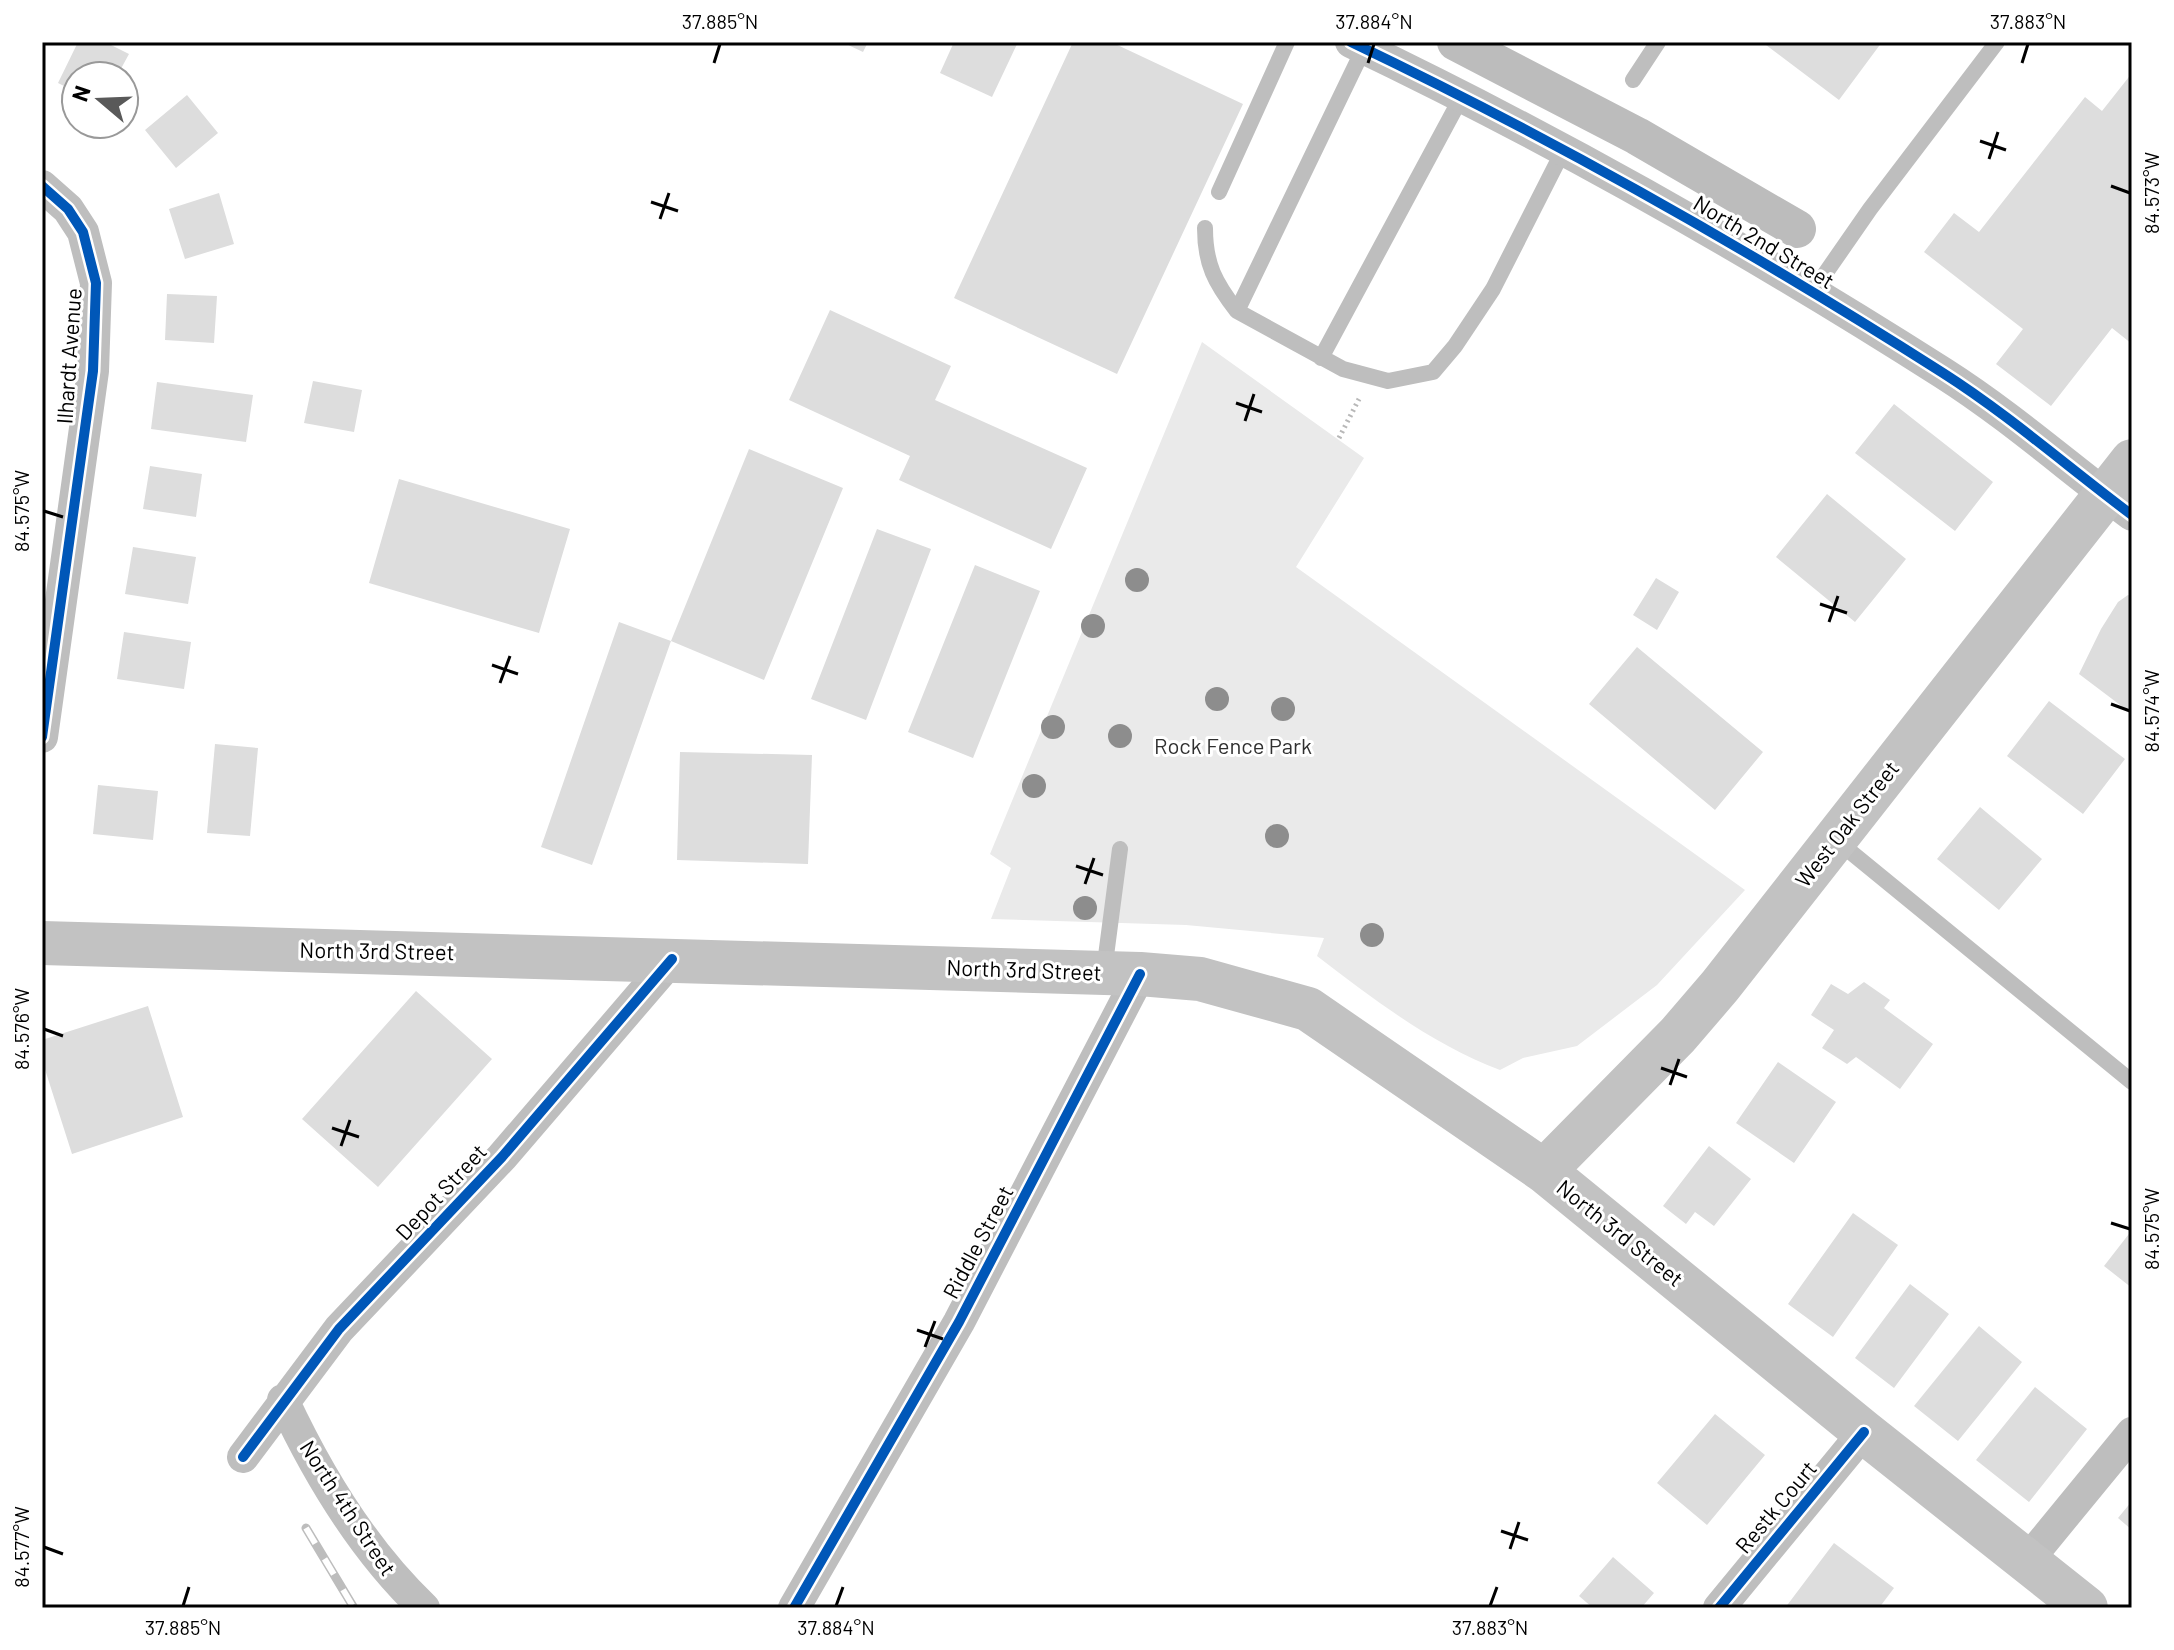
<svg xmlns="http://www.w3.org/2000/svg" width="2174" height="1650" viewBox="0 0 2174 1650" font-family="Barlow,sans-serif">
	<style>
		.green { fill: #eaeaea }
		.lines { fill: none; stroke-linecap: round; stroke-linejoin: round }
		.canal { stroke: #bcbcbc; stroke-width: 38 }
		.building { fill: #ddd }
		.path { stroke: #b8b8b8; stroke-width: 5; stroke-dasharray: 2 4; stroke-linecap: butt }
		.service { stroke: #bebebe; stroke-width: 16 }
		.minor { stroke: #bebebe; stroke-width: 32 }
		.secondary { stroke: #c2c2c2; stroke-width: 44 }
		.rail-casing { stroke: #bdbdbd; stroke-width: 9 }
		.rail { stroke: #fff; stroke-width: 6; stroke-dasharray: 18; stroke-linecap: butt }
		.cycleway-casing { stroke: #fff; stroke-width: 15 }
		.cycleway { stroke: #0057b8; stroke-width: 10 }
		.tree { fill: #8d8d8d }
		.ticks { fill: none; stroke: #000; stroke-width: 3 }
		.labels { text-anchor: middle; stroke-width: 6; stroke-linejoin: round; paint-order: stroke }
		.street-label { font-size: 22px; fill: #000; stroke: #fff }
		.park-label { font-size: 22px; fill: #303030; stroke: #fff }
		.neatline { fill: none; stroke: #000; stroke-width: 3 }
		.ticks-label { font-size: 20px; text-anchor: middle; fill: #000 }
	</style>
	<rect width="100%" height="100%" fill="#fff"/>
	<path class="green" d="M1202 342 1364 458 1296 567 1745 890 1657 985 1577 1046 1523 1058 1500 1070C1433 1045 1373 999 1317 956L1324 938 1186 925 991 919 1011 868 990 854Z"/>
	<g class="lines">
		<path class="canal" d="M1456 42 1637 136 1797 229"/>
	</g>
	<path class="building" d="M78 42H105L129 54 117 76H76V92L58 83Z
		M842 42H868L863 52Z
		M954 42H1018L992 97 940 73Z
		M1073 42H1111L1243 104 1117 374 954 298Z
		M1762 42H1882L1839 100Z
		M2132 73V344L2112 328 2051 406 1996 364 2023 329 1924 252 1954 213 1979 232 2085 97 2102 111Z
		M187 95 218 133 176 168 145 130Z
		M219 193 234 244 185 259 169 209Z
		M167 294 217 296 214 343 165 340Z
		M830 310 951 366 935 400 1087 468 1051 549 899 480 910 456 789 400Z
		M313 381 362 390 354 432 304 423Z
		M157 382 253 395 246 442 151 429Z
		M1894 404 1993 482 1955 531 1855 453Z
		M749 449 843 488 764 680 671 641Z
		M150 466 202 474 196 517 143 509Z
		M399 479 570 529 539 633 369 583Z
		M1827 494 1906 559 1855 622 1776 557Z
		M877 529 931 549 866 720 811 699Z
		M133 547 196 557 188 604 125 594Z
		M975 565 1040 591 973 758 908 732Z
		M1656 578 1679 592 1657 630 1633 615Z
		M2128 595 2132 596V714L2079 674 2101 629 2118 602Z
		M619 622 671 641 592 865 541 847Z
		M124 632 191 642 184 689 117 679Z
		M1637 647 1763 752 1715 810 1589 704Z
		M2049 701 2125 759 2083 814 2007 756Z
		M215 744 258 748 250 836 207 833Z
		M680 752 812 755 808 864 677 860Z
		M98 785 158 791 153 840 93 834Z
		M1980 807 2042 859 1999 910 1937 859Z
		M1864 982 1890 1000 1884 1008 1933 1044 1900 1089 1856 1057 1847 1064 1822 1048 1834 1030 1811 1015 1831 984 1848 994Z
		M416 991 492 1059 378 1187 302 1119Z
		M148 1006 183 1117 72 1154 42 1060V1040Z
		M1778 1062 1836 1102 1794 1163 1736 1123Z
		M1709 1146 1751 1179 1714 1226 1695 1212 1686 1224 1663 1206Z
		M1853 1213 1898 1245 1833 1337 1788 1304Z
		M2132 1230V1288L2104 1266Z
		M1910 1284 1949 1314 1894 1388 1855 1358Z
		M1979 1326 2022 1362 1958 1441 1914 1406Z
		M2035 1387 2087 1429 2029 1502 1976 1460Z
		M1715 1414 1765 1455 1707 1525 1657 1483Z
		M2132 1501V1530L2118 1518Z
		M1834 1543 1894 1588 1879 1608H1785Z
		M1613 1557 1654 1593 1641 1608H1593L1579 1596Z"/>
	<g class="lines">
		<path class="path" d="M1339 438 1359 399"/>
		<path class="service" d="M1364 48 1237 311 1343 369 1388 381 1433 372 1455 346 1493 289 1563 151
			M1633 80 1658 42
			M1219 192 1287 42
			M1205 228C1205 264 1215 283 1237 311
			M1811 294 1870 209 1997 42
			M1321 358 1462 96
			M1836 840 2132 1082
			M1104 971 1120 849"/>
		<path class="minor" d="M1351 42C1554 139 1753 252 1943 373 2009 415 2069 468 2132 515
			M42 186 68 209 83 232 96 283 93 371 42 737
			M283 1400C318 1475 364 1551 424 1608
			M243 1457 339 1329 502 1157 672 959
			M2027 1561 2132 1433
			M794 1608 959 1322 1140 974
			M1719 1608 1864 1432"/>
		<path class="secondary" d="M42 943 1140 974 1200 979 1308 1009 1544 1171 1864 1432 2086 1608
			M1544 1171 1678 1035 1720 986 2132 461"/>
		<defs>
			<path id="rail" d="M306 1528 354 1608"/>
		</defs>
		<use href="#rail" class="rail-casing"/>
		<use href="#rail" class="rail"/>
		<defs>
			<path id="cycleway" d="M1351 42C1554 139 1753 252 1943 373 2009 415 2069 468 2132 515
				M42 186 68 209 83 232 96 283 93 371 42 737
				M243 1457 339 1329 502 1157 672 959
				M794 1608 959 1322 1140 974
				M1719 1608 1864 1432"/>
		</defs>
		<use href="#cycleway" class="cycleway-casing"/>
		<use href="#cycleway" class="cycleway"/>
	</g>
	<g class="tree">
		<circle cx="1137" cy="580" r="12"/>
		<circle cx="1093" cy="626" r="12"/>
		<circle cx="1217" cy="699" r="12"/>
		<circle cx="1283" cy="709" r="12"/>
		<circle cx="1053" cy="727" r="12"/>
		<circle cx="1120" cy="736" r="12"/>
		<circle cx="1034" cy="786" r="12"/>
		<circle cx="1277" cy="836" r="12"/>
		<circle cx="1085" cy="908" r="12"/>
		<circle cx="1372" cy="935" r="12"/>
	</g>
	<path class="ticks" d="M714 63 720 44M1368 63 1374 44M2022 63 2028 44M1980 141 2006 150M1989 159 1998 132M2111 186 2130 193M651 202 678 211M660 219 669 193M1236 403 1262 412M1245 421 1254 394M44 511 63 517M1820 604 1847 613M1829 622 1838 596M492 665 518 674M500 683 510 656M2111 704 2130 711M1076 866 1103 875M1085 884 1094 858M44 1029 63 1036M1661 1068 1687 1077M1670 1085 1679 1059M332 1128 359 1137M341 1146 350 1120M2111 1223 2130 1229M917 1330 943 1339M925 1347 935 1321M1501 1531 1528 1540M44 1547 63 1554M1510 1549 1519 1522M183 1606 189 1587M836 1606 843 1587M1490 1606 1497 1587"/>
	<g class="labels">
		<g class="street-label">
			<text transform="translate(1764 242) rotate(31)" y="8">North 2nd Street</text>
			<text transform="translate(69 356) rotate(-86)" y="8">Ilhardt Avenue</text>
			<text transform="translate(1847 824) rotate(-52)" y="8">West Oak Street</text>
			<text transform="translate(377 951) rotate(1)" y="8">North 3rd Street</text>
			<text transform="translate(1024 970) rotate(2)" y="8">North 3rd Street</text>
			<text transform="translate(441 1192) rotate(-47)" y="8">Depot Street</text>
			<text transform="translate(1620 1233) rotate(39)" y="8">North 3rd Street</text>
			<text transform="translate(978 1242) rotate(-62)" y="8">Riddle Street</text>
			<text transform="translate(1776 1507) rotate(-50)" y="8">Restk Court</text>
			<text transform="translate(348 1508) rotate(57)" y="8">North 4th Street</text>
		</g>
		<g class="park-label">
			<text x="1233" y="754">Rock Fence Park</text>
		</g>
	</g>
	<rect width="2174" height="1650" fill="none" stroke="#ffffff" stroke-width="88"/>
	<g transform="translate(100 100) rotate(289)"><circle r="38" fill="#ffffff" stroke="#999999" stroke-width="2"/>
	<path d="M0-6L14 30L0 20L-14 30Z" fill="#595959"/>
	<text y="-12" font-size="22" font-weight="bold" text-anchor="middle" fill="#000000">N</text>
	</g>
	<rect x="44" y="44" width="2086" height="1562" class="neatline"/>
	<g class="ticks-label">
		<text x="720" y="29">37.885°N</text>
		<text x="1374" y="29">37.884°N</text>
		<text x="2028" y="29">37.883°N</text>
		<text transform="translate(2152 193) rotate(-90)" y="7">84.573°W</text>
		<text transform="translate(22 511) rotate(-90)" y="7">84.575°W</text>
		<text transform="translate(2152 711) rotate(-90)" y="7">84.574°W</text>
		<text transform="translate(22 1029) rotate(-90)" y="7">84.576°W</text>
		<text transform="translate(2152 1229) rotate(-90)" y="7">84.575°W</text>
		<text transform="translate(22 1547) rotate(-90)" y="7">84.577°W</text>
		<text x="183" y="1635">37.885°N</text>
		<text x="836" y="1635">37.884°N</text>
		<text x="1490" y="1635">37.883°N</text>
	</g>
</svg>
